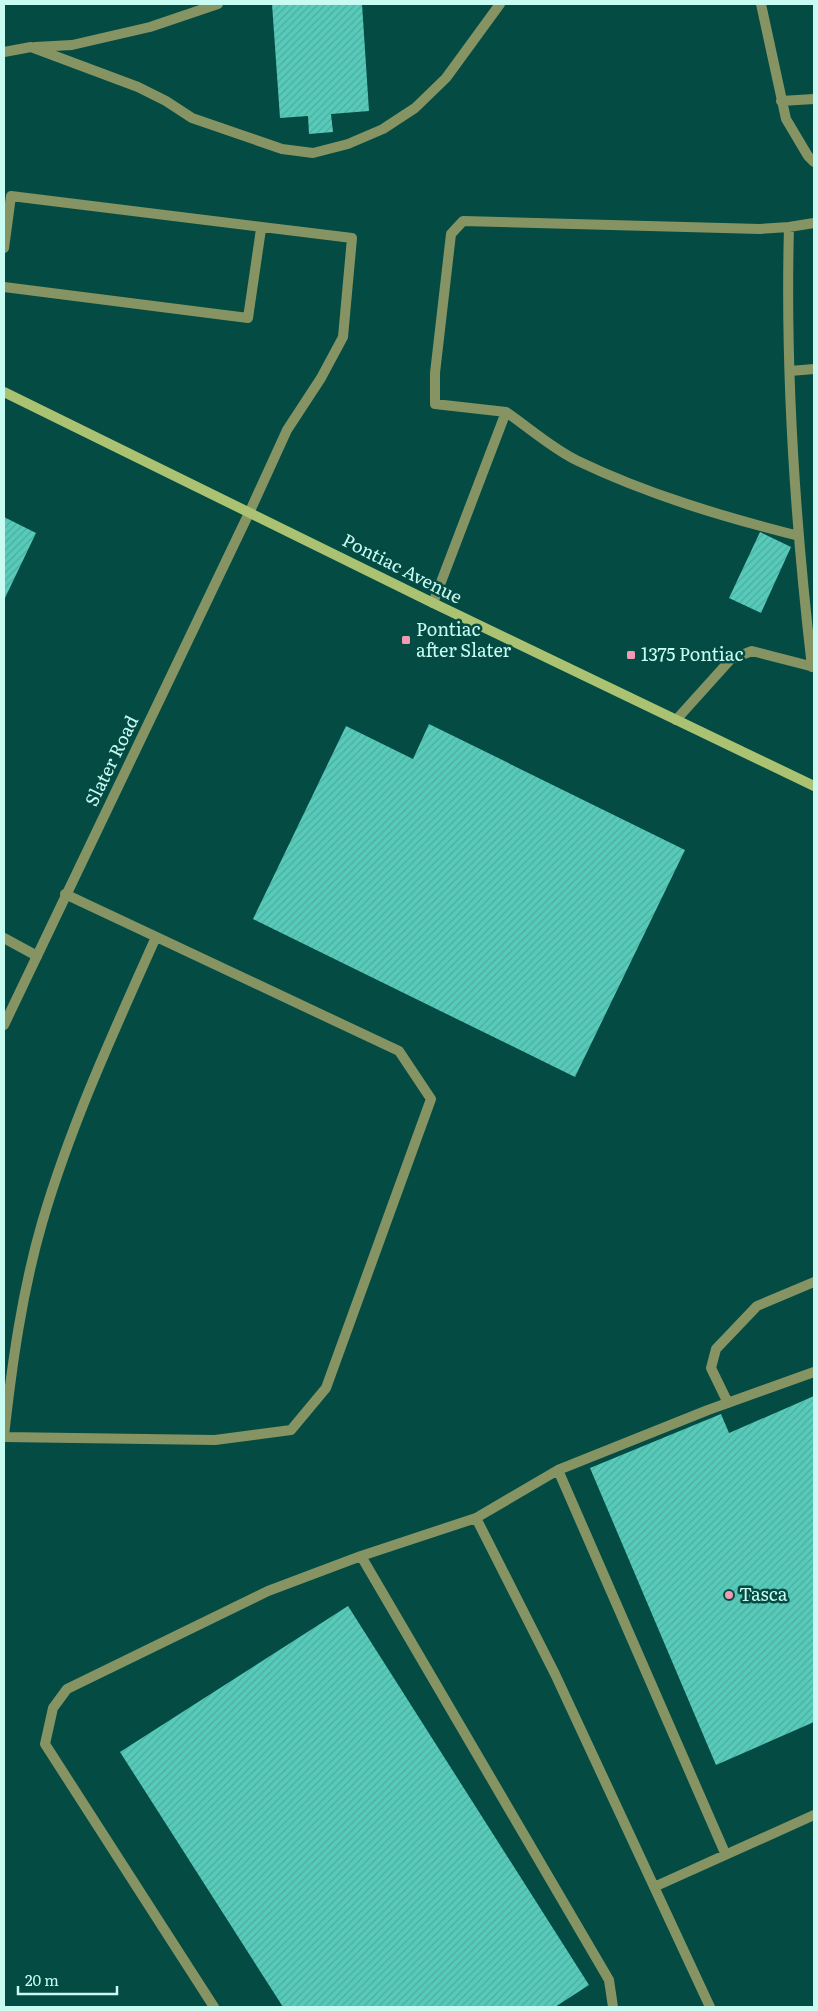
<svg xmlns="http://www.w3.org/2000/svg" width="818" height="2011" viewBox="0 0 818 2011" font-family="Literata,serif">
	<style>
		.building { fill: url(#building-hatch) }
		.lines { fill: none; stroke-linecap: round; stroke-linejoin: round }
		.lane { stroke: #859462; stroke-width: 10 }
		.street { stroke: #859462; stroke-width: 10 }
		.secondary { stroke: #abc272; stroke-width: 10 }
		.poi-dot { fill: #f19ab1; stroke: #044b43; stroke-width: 2 }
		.labels { text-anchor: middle; stroke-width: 5; stroke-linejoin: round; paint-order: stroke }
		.street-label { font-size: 18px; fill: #c8fcf2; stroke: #044b43 }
		.poi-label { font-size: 18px; fill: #c8fcf2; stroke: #044b43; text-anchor: start }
	</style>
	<defs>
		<pattern id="building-hatch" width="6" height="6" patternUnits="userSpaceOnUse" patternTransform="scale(1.25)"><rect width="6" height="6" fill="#57cbba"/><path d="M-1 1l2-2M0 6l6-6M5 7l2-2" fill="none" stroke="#50ab9e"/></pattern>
	</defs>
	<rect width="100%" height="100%" fill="#044b43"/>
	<path class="building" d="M272 4H362L369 111 331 114 333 132 309 134 308 116 280 118Z
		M4 517 36 533 4 600Z
		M760 532 791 547 761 613 729 598Z
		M429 724 685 850 575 1077 253 919 346 726 413 759Z
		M814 1396V1722L716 1765 590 1468 721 1414 729 1433Z
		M348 1606 589 1985 555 2007H283L120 1752Z"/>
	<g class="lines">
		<path class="lane" d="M761 4 786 119 808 156 814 162
			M35 47 72 45 150 27 218 4
			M4 52 31 47 138 87 166 101 192 118 282 149 313 153 348 144 383 129 415 108 446 78 500 4
			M781 101 814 99
			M789 227C785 374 795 521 812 667
			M4 248 11 196 352 238 343 337 321 378 287 430 250 511
			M4 287 248 318 261 229
			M790 371 814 369
			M506 412C528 427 554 450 578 461 649 495 724 517 799 536
			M433 603 506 412 435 404V373L451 234 463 221 760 229 789 227 814 223
			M676 720 731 659 752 651 814 667
			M4 938 37 956
			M728 1403 711 1368 716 1349 757 1306 814 1282
			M4 1436C12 1364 22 1292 42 1223 71 1124 114 1031 156 937
			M4 1437 215 1440 291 1430 326 1388 431 1099 399 1051 65 894
			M558 1470 725 1853
			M476 1518 555 1674 710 2007
			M361 1556 609 1980 613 2007
			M654 1887 814 1815
			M214 2007 45 1744 53 1708 67 1689 268 1591 361 1556 476 1518 558 1470 708 1410 814 1372"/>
		<path class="street" d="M4 1025 250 511"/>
		<path class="secondary" d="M4 392 433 603 814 786"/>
	</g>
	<g class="poi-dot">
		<rect x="401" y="635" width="10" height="10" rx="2.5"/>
		<rect x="626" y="650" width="10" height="10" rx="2.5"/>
		<circle cx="729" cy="1595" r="5"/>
	</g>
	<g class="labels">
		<g class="street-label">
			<text transform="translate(402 569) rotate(27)" y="6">Pontiac Avenue</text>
			<text transform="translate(112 761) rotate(-64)" y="6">Slater Road</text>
		</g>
		<g class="poi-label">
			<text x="416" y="636">Pontiac<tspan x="416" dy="21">after Slater</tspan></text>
			<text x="641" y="661">1375 Pontiac</text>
			<text x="739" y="1601">Tasca</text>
		</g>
	</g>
	<rect width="818" height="2011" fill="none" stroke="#c8fcf2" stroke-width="10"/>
	<path d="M18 1986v8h99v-8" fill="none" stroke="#c8fcf2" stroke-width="2.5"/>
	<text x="25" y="1986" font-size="15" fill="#c8fcf2" stroke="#044b43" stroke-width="4" paint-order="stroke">20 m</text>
</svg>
